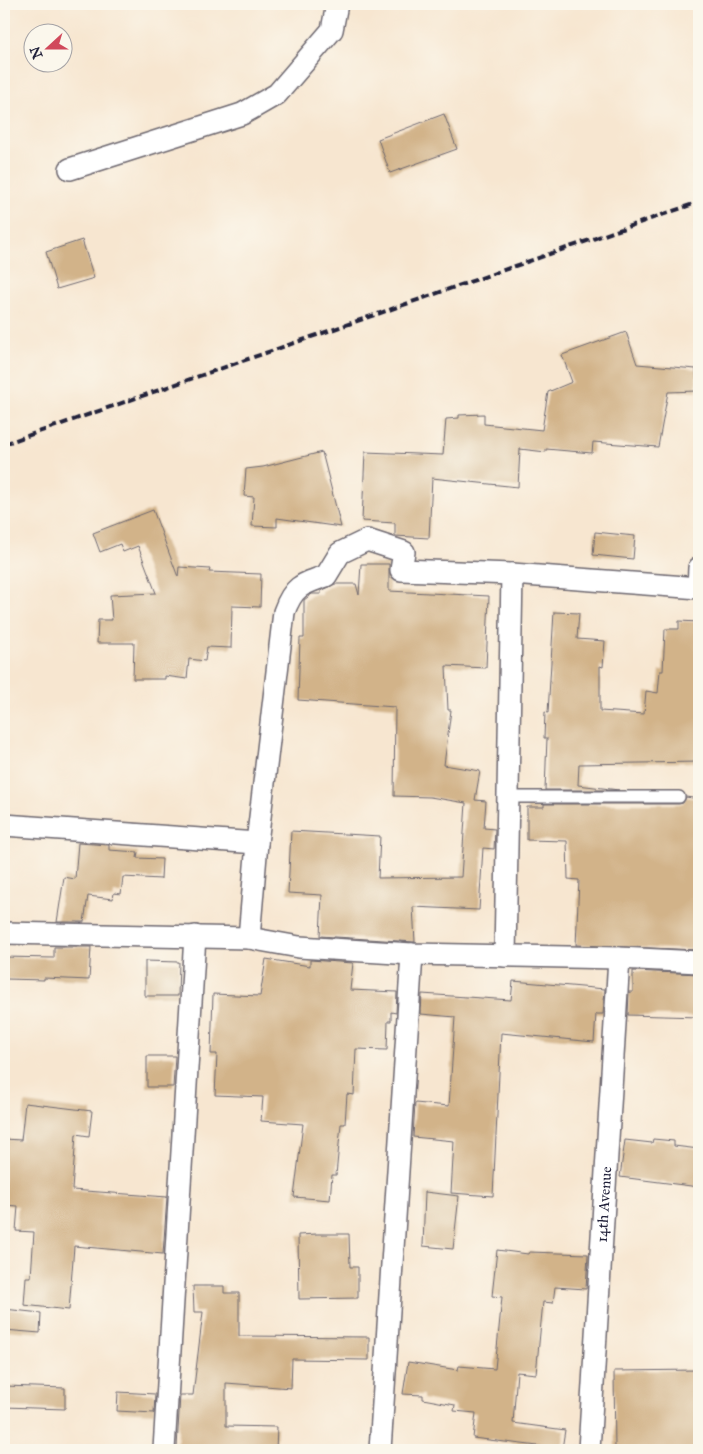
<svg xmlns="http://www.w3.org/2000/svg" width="703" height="1454" viewBox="0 0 703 1454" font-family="'IM FELL Great Primer',serif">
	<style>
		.building { fill: #d2b389 }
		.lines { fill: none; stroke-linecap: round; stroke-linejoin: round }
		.lane-casing { stroke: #6d676f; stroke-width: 14 }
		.street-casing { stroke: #6d676f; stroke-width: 24 }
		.lane { stroke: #fff; stroke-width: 11 }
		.street { stroke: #fff; stroke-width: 21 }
		.rail { stroke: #22223b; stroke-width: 4; stroke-dasharray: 8 4; stroke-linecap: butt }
		.labels { text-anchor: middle; stroke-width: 4; stroke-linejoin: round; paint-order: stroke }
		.street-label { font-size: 15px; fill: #22223b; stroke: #fbf7ec }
	</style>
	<rect width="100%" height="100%" fill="#fbf7ec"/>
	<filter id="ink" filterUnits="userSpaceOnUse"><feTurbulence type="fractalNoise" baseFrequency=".02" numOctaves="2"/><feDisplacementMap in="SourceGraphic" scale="10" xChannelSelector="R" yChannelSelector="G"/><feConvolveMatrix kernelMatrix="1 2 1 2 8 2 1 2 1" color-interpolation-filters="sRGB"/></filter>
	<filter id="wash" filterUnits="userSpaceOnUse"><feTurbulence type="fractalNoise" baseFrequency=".0096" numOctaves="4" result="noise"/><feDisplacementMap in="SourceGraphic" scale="20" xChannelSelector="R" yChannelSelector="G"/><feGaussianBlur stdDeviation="1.12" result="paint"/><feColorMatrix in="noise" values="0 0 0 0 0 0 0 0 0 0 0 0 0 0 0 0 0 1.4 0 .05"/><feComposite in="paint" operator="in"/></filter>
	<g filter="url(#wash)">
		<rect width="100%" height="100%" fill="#f7e6d0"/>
		<g id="blocks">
			<path class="building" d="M444 114 457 149 390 173 378 139Z
				M82 240 94 278 57 289 46 252Z
				M626 332 637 364 696 369 697 391 668 392 658 447 593 442 592 453 546 449V452L520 449 518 487 432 478 429 538 395 536V523L362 521 365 452 443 455 446 419 459 418V415L484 414V424L542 430 548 392 572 382 562 355Z
				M322 452 341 527 277 518V527L252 526 254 497 244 496 246 469 263 467Z
				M153 510 178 577 179 567 210 569 209 572 261 574 260 607 232 606 231 648 207 647 205 661 189 659 187 679 165 676V679H133L134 643H97L98 620H112L110 595 156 593 138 546 123 552 120 544 100 552 93 533Z
				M595 532 635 536 633 559 593 555Z
				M361 564H389V591L489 596 486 668 446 666 448 710H451L444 765 480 771 475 800 486 801 484 828 495 829 494 849 483 848 479 910 413 907 415 942 320 936 322 895 288 893 291 831 380 836 378 878 461 877 466 803 430 797 394 796 395 707 298 700 300 638H304V600L312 594H321V591L335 584H356L359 595Z
				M554 612 579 613 577 639 605 641 603 667 600 666V711L644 714 646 691 658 693 660 671H663L665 629H679V621L699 622V762L579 764 578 785 619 790H545L547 738H544L545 712 548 713Z
				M686 797 699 799V950L576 945 579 880 568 879 567 841 527 840V807H544V804H679L683 803Z
				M78 843 109 845V850L138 852 137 858 162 859 161 879 123 877 121 894 114 893 113 899 88 896 84 922H57L64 877 75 879Z
				M54 947H91L89 980 44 978V980L6 979V975H4V957L54 958Z
				M266 959 310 966V960L353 963 350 990 397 992 396 1013 391 1012V1021H388L387 1050 356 1049 354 1095 347 1094 345 1124H341L336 1175H332L330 1200 294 1197 303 1124 261 1121 263 1097 215 1095 217 1054H211L213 994 260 996Z
				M145 961 179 962 178 996H145Z
				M633 971 699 974V1017L628 1015 629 992H633Z
				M513 981 605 989 603 1014H596L594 1042 501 1033 493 1196 451 1193 454 1141 413 1137 415 1103 449 1106 455 1017 421 1014 422 994 511 1000Z
				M147 1056H175L173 1087H147Z
				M25 1103 92 1111 89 1136 76 1134 72 1190 167 1197 163 1254 74 1246 69 1310 24 1305 26 1277H31L34 1232 16 1231 18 1206 4 1205V1139L21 1140Z
				M653 1139 674 1141V1146L699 1149V1187L620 1177 625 1140 652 1143Z
				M425 1192 459 1196 453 1249 423 1246Z
				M317 1234H349L350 1267H358V1298L299 1299 298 1235Z
				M497 1250 528 1254 529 1252 588 1254 586 1289 555 1287 553 1303 543 1302 536 1374 517 1372 513 1423 565 1430 562 1449 473 1438 476 1413 454 1411 455 1405 423 1399V1395L403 1394 408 1362 458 1370 459 1366 495 1369 502 1297 492 1296Z
				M193 1286H224V1293H239V1336L369 1337V1360L292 1359 291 1388 226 1383V1426L277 1427 276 1450 177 1448 180 1395H193L203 1312H194Z
				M4 1309 41 1313 40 1333 4 1330Z
				M699 1370V1450H615L614 1371Z
				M4 1386 65 1388V1409L4 1407Z
				M118 1392 155 1394 154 1413 117 1411Z"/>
		</g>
	</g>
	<g filter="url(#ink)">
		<use href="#blocks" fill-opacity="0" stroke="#6d676f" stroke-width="1"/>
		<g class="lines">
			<defs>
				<path id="lane" d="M509 797H679"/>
				<g id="street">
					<path d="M70 169 242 114 277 94 332 30 337 4"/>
					<path d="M698 588 699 568"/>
					<path d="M4 825 257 843"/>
					<path d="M4 933 249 938 299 947 412 954 619 958 699 962"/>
					<path d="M249 938 257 843 284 612C293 587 301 584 326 576L340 553 367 540 404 552 401 570 512 574 699 588"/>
					<path d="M505 956 512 574"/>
					<path d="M164 1450 195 936"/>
					<path d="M380 1450 412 954"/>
					<path id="s1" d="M589 1450 619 958"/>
				</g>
			</defs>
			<use href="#lane" class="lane-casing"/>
			<use href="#street" class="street-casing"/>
			<use href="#lane" class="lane"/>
			<use href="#street" class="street"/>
			<path class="rail" d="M4 444 699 202"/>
		</g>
	</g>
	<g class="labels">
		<g class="street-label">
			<text dy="5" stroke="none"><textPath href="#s1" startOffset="246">14th Avenue</textPath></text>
		</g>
	</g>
	<rect width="703" height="1454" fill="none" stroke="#fbf7ec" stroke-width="20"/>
	<g transform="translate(48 48) rotate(249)"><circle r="24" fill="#fbf7ec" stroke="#a4a2a5"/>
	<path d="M0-4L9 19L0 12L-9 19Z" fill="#d1495b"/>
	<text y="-8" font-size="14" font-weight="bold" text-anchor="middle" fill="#22223b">N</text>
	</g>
</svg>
